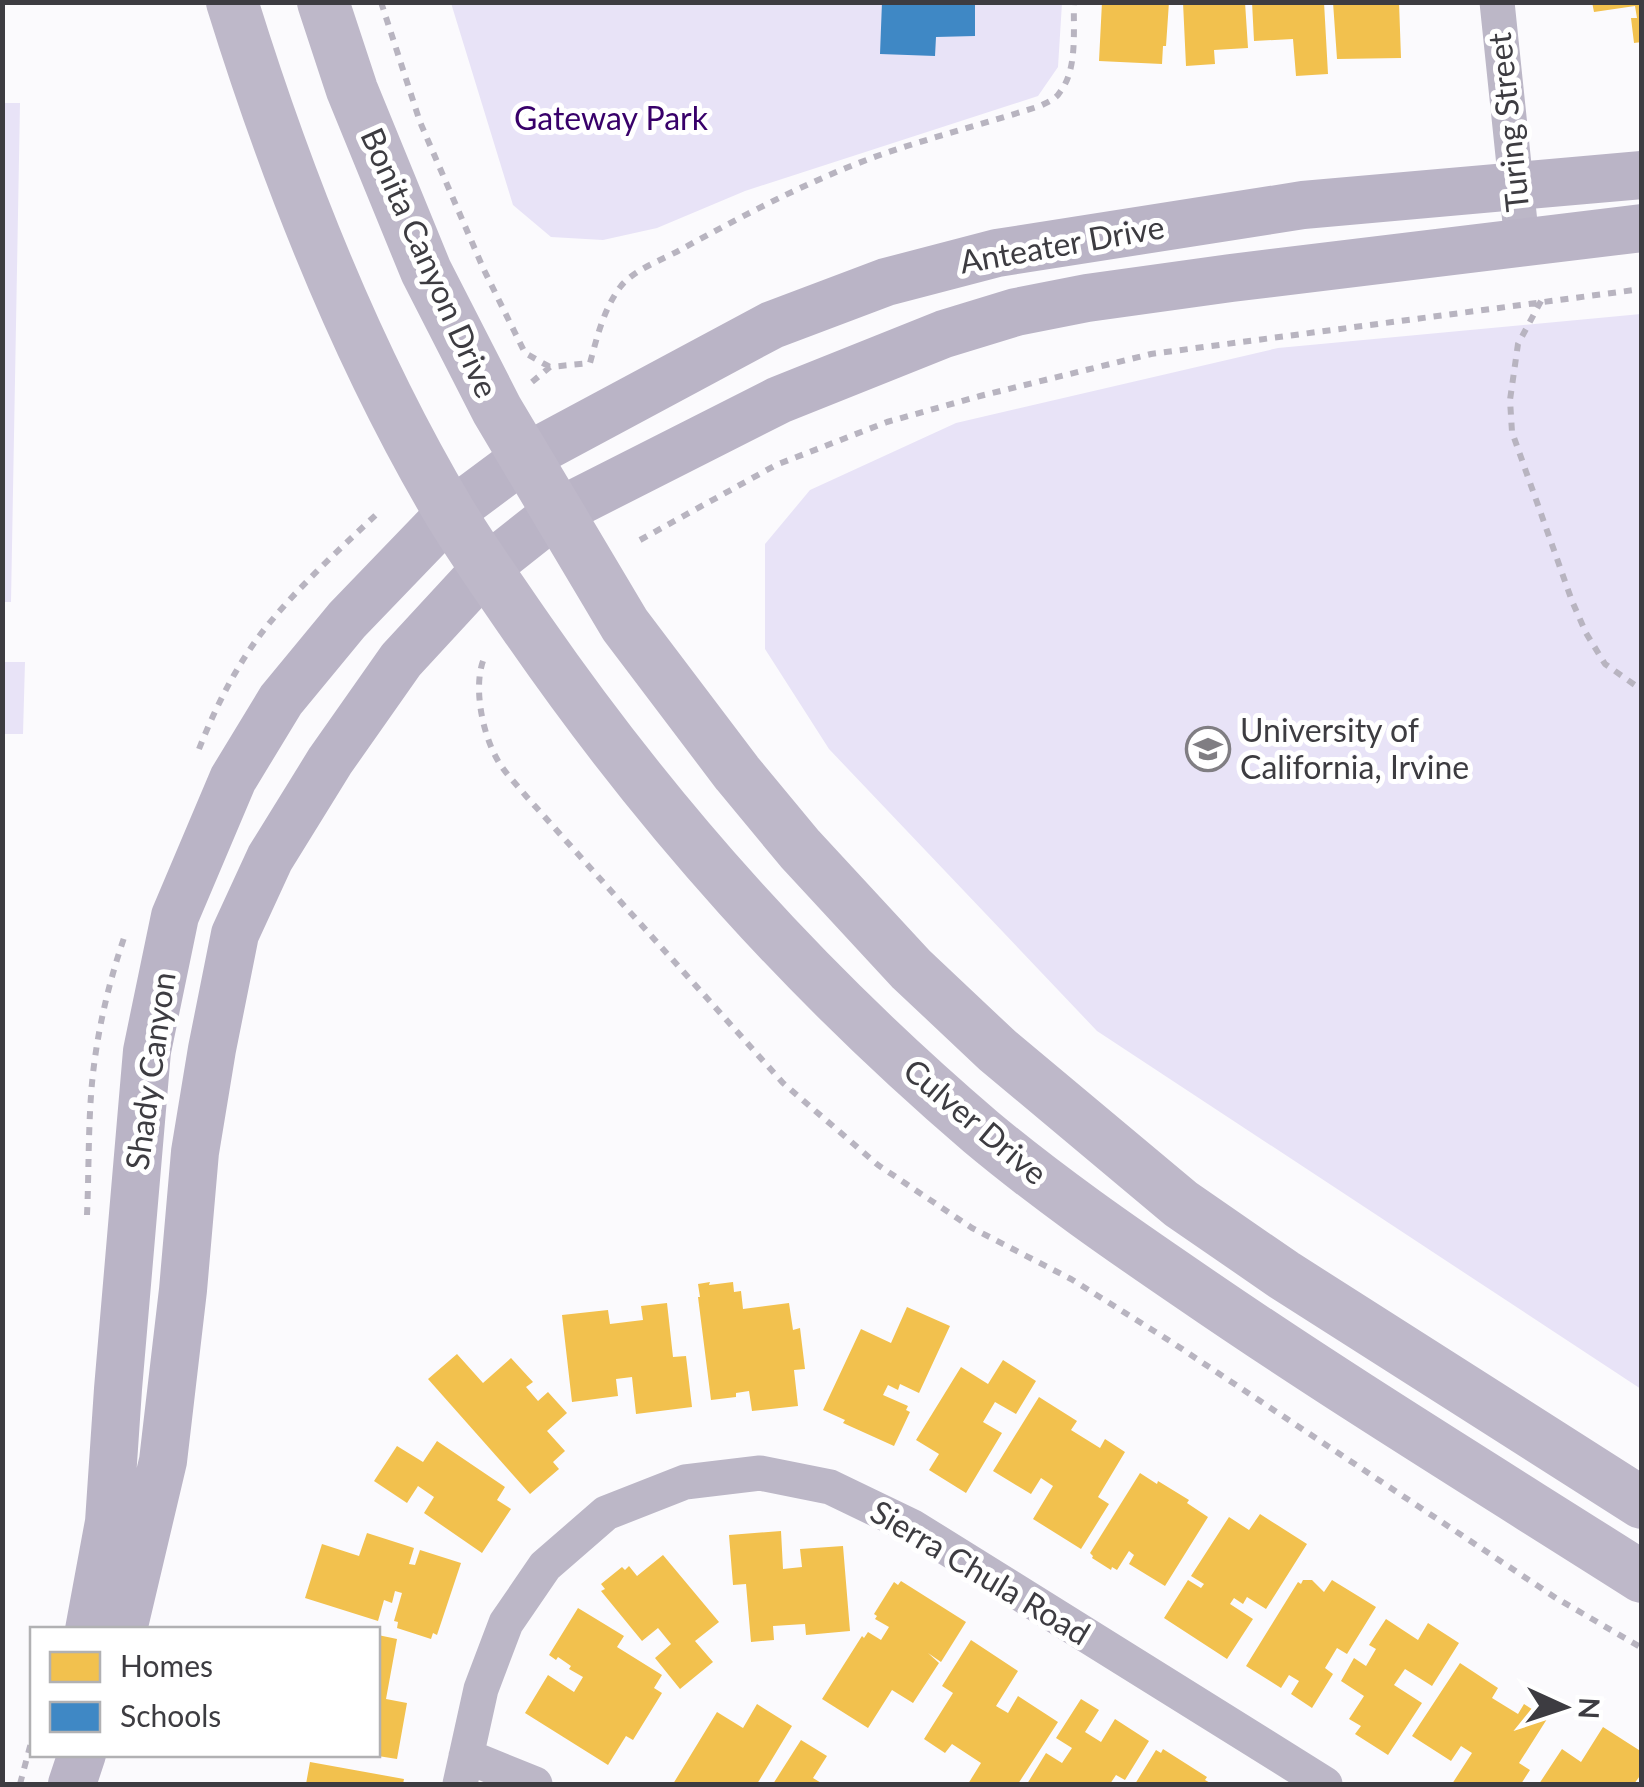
<svg xmlns="http://www.w3.org/2000/svg" width="1644" height="1787" viewBox="0 0 1644 1787" font-family="Lato,sans-serif">
	<style>
		.green { fill: #e8e3f7 }
		.homes { fill: #f2c14e }
		.schools { fill: #3f88c5 }
		.lines { fill: none; stroke-linecap: round; stroke-linejoin: round }
		.path { stroke: #b8b4c0; stroke-width: 6; stroke-dasharray: 8 8; stroke-linecap: butt }
		.street { stroke: #bcb7c7; stroke-width: 35 }
		.secondary { stroke: #bab4c6; stroke-width: 48 }
		.primary { stroke: #beb8c9; stroke-width: 52 }
		.labels { text-anchor: middle; stroke-width: 10; stroke-linejoin: round; paint-order: stroke }
		.park-label { font-size: 32px; fill: #38006a; stroke: #fff }
		.street-label { font-size: 32px; fill: #3d3c41; stroke: #fff }
		.poi-label { font-size: 32px; fill: #3d3c41; stroke: #fff; text-anchor: start }
	</style>
	<rect width="100%" height="100%" fill="#fbfafd"/>
	<path class="green" d="M451 3H1062L1058 67 1038 96 745 191 657 228 603 240 551 237 513 205Z
		M3 103H20L11 602H2Z
		M1641 314H1642L1641 1389 1097 1031 829 749 765 649V544L810 490 956 423 1278 348Z
		M3 662H25L23 734H3Z"/>
	<path class="homes" d="M1102 2H1169L1166 46H1163L1162 64 1099 61Z
		M1183 2H1245L1248 48 1214 50 1215 64 1186 66Z
		M1252 2H1324L1328 74 1296 76 1293 39 1254 41Z
		M1333 2H1399L1401 58 1337 59Z
		M1592 2H1642V42L1634 43 1631 18H1637L1635 6 1594 12Z
		M710 1282 709 1285 733 1282 734 1292 741 1291 743 1309 789 1303 793 1330 800 1328 805 1369 794 1370 798 1406 752 1411 749 1391 736 1393V1397L711 1400 698 1297H700L698 1284Z
		M667 1303 673 1357 686 1356 692 1407 636 1414 632 1377 616 1379 618 1396 572 1402 562 1315 608 1310 610 1324 643 1320 641 1306Z
		M907 1307 950 1326 919 1393 900 1384 898 1390 888 1385 883 1395 908 1406 906 1410 910 1412 894 1446 843 1423 845 1420 823 1410 861 1329 891 1343Z
		M457 1354 483 1383 511 1358 533 1382 526 1387 538 1401 548 1392 567 1413 547 1431 565 1451 553 1462 559 1469 530 1494 428 1379Z
		M1003 1360 1036 1381 1016 1414 995 1402 983 1422 1002 1433 966 1493 929 1470 939 1454 916 1440 961 1367 988 1384Z
		M1039 1397 1077 1421 1071 1430 1100 1448 1105 1439 1125 1452 1098 1497 1109 1504 1081 1549 1033 1519 1053 1486 1041 1478 1031 1494 993 1471Z
		M437 1441 505 1487 497 1500 511 1509 482 1553 424 1513 434 1497 418 1486 407 1503 374 1481 397 1446 423 1462Z
		M1140 1473 1157 1484 1158 1481 1189 1500 1187 1503 1208 1517 1165 1586 1129 1564 1134 1555 1129 1551 1117 1570 1112 1567 1111 1570 1092 1558 1093 1556 1090 1553Z
		M1260 1514 1307 1544 1266 1609 1247 1597 1243 1604 1234 1598 1230 1604 1253 1619 1227 1659 1164 1618 1188 1580 1201 1588 1204 1584 1191 1576 1229 1517 1249 1530Z
		M781 1531 783 1569 802 1567 800 1549 843 1546 850 1631 806 1635 805 1624 773 1626 774 1640 751 1642 746 1584 733 1585 729 1535Z
		M367 1533 414 1548 409 1564 415 1565 420 1550 461 1563 437 1635 433 1633 431 1639 397 1628 398 1622 394 1621 402 1593 395 1591 392 1603 384 1600 378 1621 305 1598 322 1544 359 1556Z
		M663 1555 719 1622 695 1641 713 1662 680 1689 655 1658 671 1644 658 1628 642 1641 601 1591 605 1589 601 1584 622 1567 625 1570 629 1566 637 1576Z
		M1303 1580H1312L1324 1592 1332 1580 1376 1607 1347 1654 1337 1648 1325 1668 1333 1674 1312 1708 1291 1694 1299 1681 1289 1675 1281 1688 1246 1666 1298 1582 1301 1584Z
		M901 1581 966 1622 941 1662 928 1653 939 1663 913 1703 892 1690 868 1728 822 1699 862 1636 864 1638 868 1632 881 1640 889 1627 875 1619 877 1616 874 1614 894 1582 898 1585Z
		M578 1608 624 1636 617 1647 662 1675 654 1688 662 1693 633 1740 626 1736 608 1765 525 1713 548 1675 574 1692 583 1677 569 1669 571 1666 558 1657 556 1660 549 1655Z
		M1386 1619 1418 1640 1428 1623 1459 1643 1432 1686 1405 1669 1394 1685 1422 1703 1388 1755 1355 1734 1361 1726 1349 1719 1364 1696 1341 1681 1354 1658 1366 1666 1376 1649 1369 1645Z
		M378 1635 397 1639 386 1699 407 1703 397 1759 378 1756Z
		M971 1640 1018 1671 996 1706 1008 1713 1018 1696 1058 1722 1018 1784 1015 1782 1013 1784H968L981 1763 952 1744 945 1753 924 1739 953 1693 942 1686Z
		M1460 1663 1498 1688 1492 1698 1518 1714 1524 1704 1547 1719 1519 1763 1530 1770 1521 1784H1452L1472 1753 1461 1746 1451 1761 1412 1736Z
		M1081 1699 1099 1710 1085 1732 1101 1742 1115 1719 1149 1741 1125 1780 1116 1775 1110 1784H1027L1046 1753 1062 1763 1072 1748 1056 1738Z
		M757 1704 792 1726 757 1784H673L717 1712 743 1728Z
		M1603 1727 1642 1752V1773L1634 1784H1539L1562 1749 1581 1762Z
		M801 1740 827 1756 813 1778 823 1784H773Z
		M1163 1749 1207 1777 1205 1780 1212 1784H1135L1156 1750 1161 1753Z
		M310 1762 404 1779 403 1784H306Z"/>
	<path class="schools" d="M882 2H975V36L936 37 935 56 880 54Z"/>
	<g class="lines">
		<path class="path" d="M381 2 420 122 484 270 525 353 550 367
			M1541 301 1518 344 1510 400 1512 432 1572 601 1586 633 1605 664 1642 690
			M532 382 550 367 590 363C597 337 604 308 621 286 635 269 662 260 680 250 744 215 810 180 880 155 932 137 987 123 1040 106 1048 102 1056 99 1060 92 1078 69 1073 30 1074 2
			M640 540 776 465 887 422 980 396 1151 354 1642 289
			M483 661C473 689 483 738 500 764 507 775 517 785 526 796L783 1083 878 1165 972 1228 1071 1279 1173 1343 1556 1598 1642 1648
			M199 749C216 706 238 662 267 626 301 584 342 547 381 510
			M87 1215C89 1171 88 1127 92 1083 97 1031 109 981 126 932
			M20 1784 32 1739"/>
		<path class="street" d="M1497 2 1522 242
			M466 1756 535 1784
			M460 1784 481 1689 506 1623 545 1566 606 1513 685 1482 760 1473 830 1487 913 1527 1325 1784"/>
		<path class="secondary" d="M89 1630 109 1522 118 1389 147 1051 175 916 233 779 281 700 347 620 450 513 524 458 772 325 886 282 997 253 1303 205 1642 175
			M123 1630 163 1461 183 1290 195 1152 212 1049 235 934 270 858 330 761 401 660 485 569 556 513 779 400 944 334 1016 312 1087 298 1231 278 1642 228
			M72 1784 82 1754"/>
		<path class="primary" d="M232 2C287 179 356 355 450 513 475 554 502 592 529 631 660 820 807 983 981 1132 1048 1188 1120 1238 1192 1287 1339 1388 1491 1481 1642 1577
			M323 2 352 90 426 271 497 410 625 625 737 773 800 849 911 969 997 1050 1181 1204 1284 1275 1642 1503"/>
	</g>
	<defs>
		<symbol id="university-ring" viewBox="-11 -11 22 22"><circle r="9.5" fill="#fff" stroke="#807e83" stroke-width="1.5"/><path d="M0-5L7-2L0 1L-7-2ZM-4 1L0 2.5L4 1V4Q0 6-4 4Z" fill="#807e83"/></symbol>
	</defs>
	<g fill-rule="evenodd">
		<use href="#university-ring" x="1183" y="724" width="50" height="50"/>
	</g>
	<g class="labels">
		<g class="park-label">
			<text x="611" y="130">Gateway Park</text>
		</g>
		<g class="street-label">
			<text transform="translate(1509 122) rotate(-96)" y="11">Turing Street</text>
			<text transform="translate(1062 245) rotate(-10)" y="11">Anteater Drive</text>
			<text transform="translate(429 263) rotate(66)" y="11">Bonita Canyon Drive</text>
			<text transform="translate(151 1071) rotate(-82)" y="11">Shady Canyon</text>
			<text transform="translate(975 1122) rotate(40)" y="11">Culver Drive</text>
			<text transform="translate(980 1573) rotate(31)" y="11">Sierra Chula Road</text>
		</g>
		<g class="poi-label">
			<text x="1240" y="742">University of<tspan x="1240" dy="37">California, Irvine</tspan></text>
		</g>
	</g>
	<rect width="1644" height="1787" fill="none" stroke="#3d3c41" stroke-width="10"/>
	<rect x="30" y="1627" width="350" height="130" fill="#ffffff" stroke="#b1b1b3" stroke-width="2.5"/>
	<rect x="50" y="1652" width="50" height="30" fill="#f2c14e" stroke="#b1b1b3" stroke-width="2.5"/>
	<text x="120" y="1677" font-size="30" fill="#3d3c41">Homes</text>
	<rect x="50" y="1702" width="50" height="30" fill="#3f88c5" stroke="#b1b1b3" stroke-width="2.5"/>
	<text x="120" y="1727" font-size="30" fill="#3d3c41">Schools</text>
	<g transform="translate(1564 1707) rotate(93)" stroke="#ffffff" stroke-width="8" paint-order="stroke">
	<path d="M0-8L18 38L0 25L-18 38Z" fill="#3d3c41"/>
	<text y="-15" font-size="28" font-weight="bold" text-anchor="middle" fill="#3d3c41">N</text>
	</g>
</svg>
